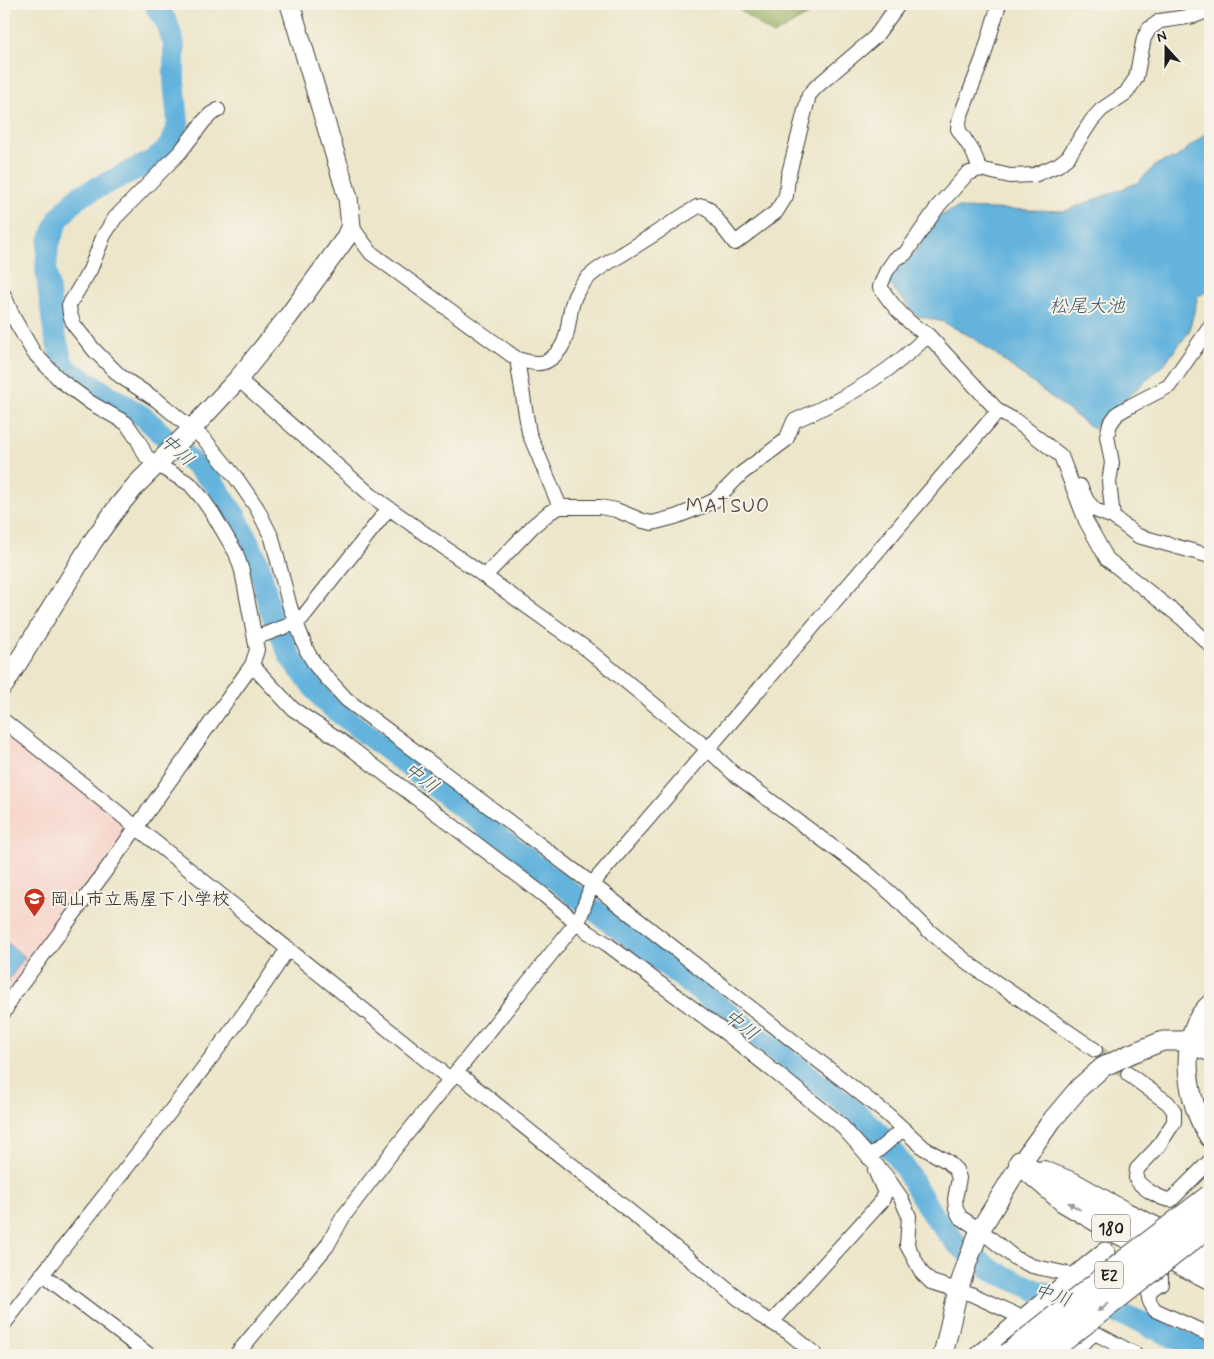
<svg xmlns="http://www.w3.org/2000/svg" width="1214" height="1359" viewBox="0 0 1214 1359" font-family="Mynerve,'Klee One',sans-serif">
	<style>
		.built { fill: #f7d1c8 }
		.forest { fill: #96b061; stroke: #59663e }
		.water { fill: #63b3dd; stroke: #40687c }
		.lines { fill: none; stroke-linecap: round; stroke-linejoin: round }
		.river { stroke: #63b3dd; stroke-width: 22 }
		.street-tunnel { stroke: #c3bea7; stroke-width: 14; stroke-dasharray: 14 7; stroke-linecap: butt }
		.street-casing { stroke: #3b3a36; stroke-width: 16 }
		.secondary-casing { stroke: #3b3a36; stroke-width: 21 }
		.highway-casing { stroke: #3b3a36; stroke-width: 26 }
		.street { stroke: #fff; stroke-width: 14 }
		.secondary { stroke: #fff; stroke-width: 19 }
		.highway { stroke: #fff; stroke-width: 24 }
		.highway-bridge-casing { stroke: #3b3a36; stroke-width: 26; stroke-linecap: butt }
		.highway-bridge { stroke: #fff; stroke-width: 24 }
		.oneway { fill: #999 }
		.labels { text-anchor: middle; stroke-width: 4; stroke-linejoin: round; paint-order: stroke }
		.shield { fill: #f7f3e8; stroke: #5e5c59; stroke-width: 1 }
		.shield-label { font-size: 16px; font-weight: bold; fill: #1c1c1c }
		.poi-label { font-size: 18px; fill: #1c1c1c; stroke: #f7f3e8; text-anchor: start }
		.water-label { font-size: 19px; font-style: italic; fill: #385869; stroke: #f7f3e8 }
		.quarter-label { font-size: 20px; letter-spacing: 1px; fill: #5a4847; stroke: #f7f3e8 }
	</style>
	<rect width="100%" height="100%" fill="#f7f3e8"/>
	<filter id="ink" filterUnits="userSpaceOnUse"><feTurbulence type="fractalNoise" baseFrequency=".02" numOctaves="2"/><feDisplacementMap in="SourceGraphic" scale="10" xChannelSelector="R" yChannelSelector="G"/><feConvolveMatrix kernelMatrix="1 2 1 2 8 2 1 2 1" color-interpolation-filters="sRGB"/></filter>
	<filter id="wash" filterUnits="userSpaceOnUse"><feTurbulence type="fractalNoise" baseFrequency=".0096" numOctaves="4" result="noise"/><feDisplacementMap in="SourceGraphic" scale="20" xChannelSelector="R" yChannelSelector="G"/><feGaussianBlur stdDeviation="1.12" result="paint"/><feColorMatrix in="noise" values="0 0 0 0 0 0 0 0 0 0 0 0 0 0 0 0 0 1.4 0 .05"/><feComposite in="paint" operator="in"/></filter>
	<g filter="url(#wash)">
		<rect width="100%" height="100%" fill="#ede6ca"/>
		<path class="built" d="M4 728 125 825 126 833 4 1002Z"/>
		<path class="forest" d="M732 4H815L813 12 773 35Z"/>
		<path class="water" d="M1210 130V290L1198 296 1189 332 1164 364 1093 429 974 338 943 322 916 315 886 280 892 269 918 249 936 218 957 208 1065 211 1137 183 1157 164 1177 157Z
			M6 942 25 957 4 986V945Z"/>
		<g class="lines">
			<path class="river" d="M158 4 157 9 167 23 174 44V81L178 123 173 140 166 150 152 161 78 197 59 218 48 245 46 269 54 332 63 365 68 370 144 417 213 482 236 517 259 564 269 606 290 657 326 703 852 1109 878 1132 904 1167 932 1214 958 1245 993 1271 1036 1290 1132 1318 1210 1354"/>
		</g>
	</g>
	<g filter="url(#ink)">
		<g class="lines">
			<path class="street-tunnel" d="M1095 1050 1128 1074"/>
			<defs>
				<path id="street" d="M1210 10 1194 16 1160 21 1149 29 1144 38 1136 78 1126 93 1101 110 1092 120 1068 157 1058 165 1034 175 1010 176 980 169 967 174 939 205 905 254 895 259 886 272 880 287C892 305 909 325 928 335L998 411 1016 421 1061 456 1086 521 1107 559 1183 619 1210 645
					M218 110 211 114 204 121 180 152 115 218 104 235 90 270 69 305 70 314 74 325 94 350 120 376 158 401 205 440 237 479 257 508 272 538 290 607 307 651 316 666 347 700 592 884 888 1115 924 1148 948 1162 956 1170 959 1178 955 1199 956 1209 960 1217 980 1230 1015 1258 1032 1266 1077 1276
					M980 169 973 152 958 129 960 117 983 58 999 4
					M351 226 371 253 517 359C526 361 538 366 547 361 576 344 563 315 578 290 588 272 612 261 629 250 652 236 674 221 697 207L703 206 708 208 735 243 776 212 786 196 788 177 809 95 816 87 875 37 899 4
					M4 295 13 317 34 353 60 380 91 403 126 423 138 440 146 456 156 464 190 484 201 497 213 514 236 553 242 571 257 650 252 665 96 884 14 994 4 1012
					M517 359 529 433 560 507
					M238 379 372 496 588 650 708 749 733 773 865 871 895 897 929 931 972 966 1095 1050
					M1080 486 1087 501 1095 510 1113 517 1138 536 1210 556
					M1113 517 1109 482 1112 463 1107 436 1110 424 1118 413 1132 405 1169 386 1210 327
					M486 575 533 526 550 512 560 507H600L616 510 643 521 652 523 675 517 703 506 715 500 742 473 786 440 794 421C843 400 891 373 928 335
					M255 638 295 623 302 618 389 508
					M252 665 293 709 340 740 545 896 588 932 607 944 727 1034 839 1123 886 1176 901 1198 909 1216 907 1245 922 1273 931 1282 971 1294 1025 1319 1031 1320
					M4 721 450 1079
					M456 1072 759 1315 788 1332 816 1355
					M1128 1074 1168 1103 1174 1111V1122L1157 1148 1137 1169C1137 1172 1136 1175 1136 1178 1139 1187 1162 1200 1171 1200L1210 1161
					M869 1158 903 1129
					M1145 1270 1161 1278V1283C1147 1291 1145 1297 1155 1310L1210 1335
					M42 1274 149 1355
					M772 1322 882 1201 885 1193 875 1170
					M4 1324C68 1240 135 1159 198 1075 229 1034 261 992 288 948
					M1074 1329 1095 1333 1137 1355
					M236 1355 327 1246 343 1217 393 1151 571 929 578 923 592 884 998 411
					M1068 1355 1095 1333"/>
				<path id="secondary" d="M4 685 93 541 117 508 136 485 187 434 238 379 288 317 345 239 351 226 348 198 290 4
					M1210 1004C1176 1034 1186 1104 1210 1138
					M943 1355 958 1290 968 1260 980 1230 1021 1163 1053 1119 1080 1087 1103 1067 1130 1054 1163 1041H1189
					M979 1355 1105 1252"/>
				<path id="highway" d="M1189 1041 1210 1049
					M1021 1163 1064 1200 1115 1230 1210 1277
					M1043 1173 1073 1185 1126 1215 1210 1256"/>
			</defs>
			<use href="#street" class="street-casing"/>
			<use href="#secondary" class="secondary-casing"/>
			<use href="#highway" class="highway-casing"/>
			<use href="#street" class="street"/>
			<use href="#secondary" class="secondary"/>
			<use href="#highway" class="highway"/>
			<defs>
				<path id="highway-bridge" d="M1009 1355 1125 1262 1210 1197
					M1043 1355 1210 1224"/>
			</defs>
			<use href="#highway-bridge" class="highway-bridge-casing"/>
			<use href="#highway-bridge" class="highway-bridge"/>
		</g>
		<defs><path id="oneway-solid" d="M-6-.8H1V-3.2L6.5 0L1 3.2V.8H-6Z" transform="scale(1.25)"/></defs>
		<g class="oneway">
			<use href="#oneway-solid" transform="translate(1074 1206) rotate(-149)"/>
			<use href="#oneway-solid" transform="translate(1103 1307) rotate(141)"/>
		</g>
	</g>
	<defs>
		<symbol id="school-pin" viewBox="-11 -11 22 30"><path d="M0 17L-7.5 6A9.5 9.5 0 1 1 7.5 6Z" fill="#c8321e" stroke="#f7f3e8"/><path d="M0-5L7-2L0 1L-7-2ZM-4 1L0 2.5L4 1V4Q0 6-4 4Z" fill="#fff"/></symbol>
	</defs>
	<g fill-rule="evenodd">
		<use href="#school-pin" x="22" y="886" width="25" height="34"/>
	</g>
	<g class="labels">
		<g class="shield">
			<rect x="1092" y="1214.5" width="38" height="27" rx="4"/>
			<rect x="1095" y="1261.5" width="28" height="27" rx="4"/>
		</g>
		<g class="shield-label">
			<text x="1111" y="1234">180</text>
			<text x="1109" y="1281">E2</text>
		</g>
		<g class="poi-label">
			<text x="50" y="905">岡山市立馬屋下小学校</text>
		</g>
		<g class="water-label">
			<text x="1087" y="312">松尾大池</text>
			<text transform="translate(178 449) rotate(43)" y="7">中川</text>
			<text transform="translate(422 777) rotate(38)" y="7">中川</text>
			<text transform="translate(742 1024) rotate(38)" y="7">中川</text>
			<text transform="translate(1053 1294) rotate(18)" y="7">中川</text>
		</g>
		<g class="quarter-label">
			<text x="728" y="512">MATSUO</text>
		</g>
	</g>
	<rect width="1214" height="1359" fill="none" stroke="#f7f3e8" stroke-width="20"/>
	<g transform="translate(1166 48) rotate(339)" stroke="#f7f3e8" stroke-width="4" paint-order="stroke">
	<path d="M0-4L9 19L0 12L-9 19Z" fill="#1c1c1c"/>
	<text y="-8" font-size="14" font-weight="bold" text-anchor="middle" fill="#1c1c1c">N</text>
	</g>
</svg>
